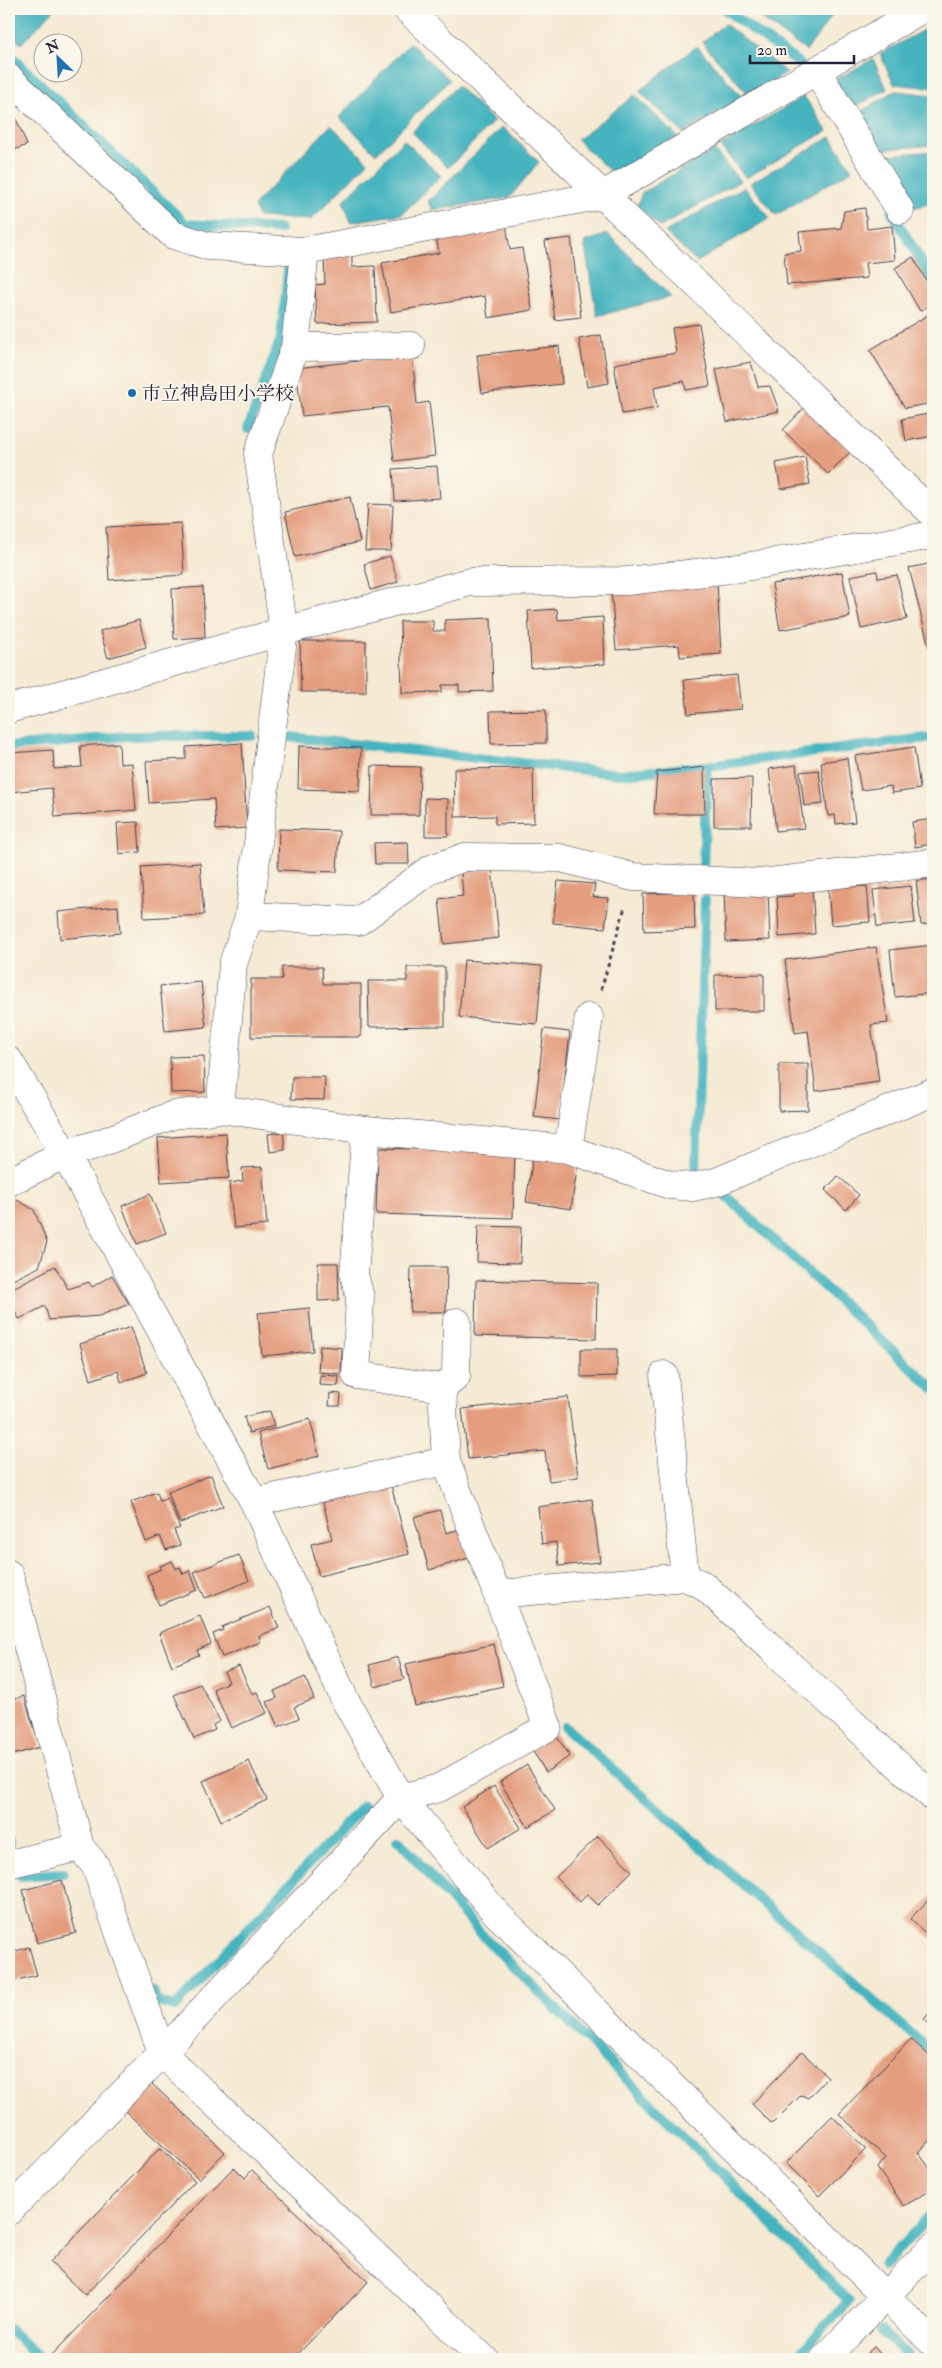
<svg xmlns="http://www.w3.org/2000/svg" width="942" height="2368" viewBox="0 0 942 2368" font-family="'IM FELL Double Pica','Noto Serif JP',serif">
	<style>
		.water { fill: #45b4bf; stroke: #346b7d }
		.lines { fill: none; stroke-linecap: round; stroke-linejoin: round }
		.stream { stroke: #45b4bf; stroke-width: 10 }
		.building { fill: #e49e7f }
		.minor-casing { stroke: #424052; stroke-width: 29 }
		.path { stroke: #424052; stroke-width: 3; stroke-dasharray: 4 4; stroke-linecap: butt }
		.minor { stroke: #fff; stroke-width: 28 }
		.poi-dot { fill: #1f6fb2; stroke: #fbf7ec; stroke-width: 2 }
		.labels { text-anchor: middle; stroke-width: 4; stroke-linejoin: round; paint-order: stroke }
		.poi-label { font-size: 19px; fill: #22223b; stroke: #fbf7ec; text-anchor: start }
	</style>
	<rect width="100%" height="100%" fill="#fbf7ec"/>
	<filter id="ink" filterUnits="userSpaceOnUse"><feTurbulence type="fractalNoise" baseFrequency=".02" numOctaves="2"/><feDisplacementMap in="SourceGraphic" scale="10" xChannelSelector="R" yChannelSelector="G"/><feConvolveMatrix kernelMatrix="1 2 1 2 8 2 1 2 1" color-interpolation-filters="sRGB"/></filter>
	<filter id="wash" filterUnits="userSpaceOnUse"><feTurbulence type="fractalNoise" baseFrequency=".0096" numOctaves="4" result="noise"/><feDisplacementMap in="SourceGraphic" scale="20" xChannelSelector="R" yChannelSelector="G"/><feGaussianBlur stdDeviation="1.12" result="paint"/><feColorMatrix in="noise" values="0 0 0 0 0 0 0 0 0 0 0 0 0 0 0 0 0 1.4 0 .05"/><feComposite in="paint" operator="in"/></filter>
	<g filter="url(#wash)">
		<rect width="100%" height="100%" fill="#f5ead3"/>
		<path class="water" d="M13 9H55L21 44 9 33V13Z
			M748 9H837L806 51Z
			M725 24 787 73 749 95 702 42Z
			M929 27 933 28V88L894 84 880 54Z
			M410 43 450 80 376 154 339 117Z
			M697 46 743 98 683 133 639 91Z
			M873 59 887 89 851 109 835 80Z
			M457 86 494 121 448 168 412 132Z
			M895 91 933 95V145L875 150 855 115Z
			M635 95 678 137 613 174 577 140Z
			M804 96 827 131 746 178 720 146Z
			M331 125 368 162 311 220 258 217 254 205Z
			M502 127 539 162 509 198 432 210 428 201Z
			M831 137 852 170 776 215 750 183Z
			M404 140 441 176 402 214 351 222 343 201Z
			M714 150 740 181 660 227 637 206 642 193Z
			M933 151V203L909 209 878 156Z
			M744 187 770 218 697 262 665 232Z
			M608 234 671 297 597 316 584 242Z"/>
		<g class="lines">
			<path class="stream" d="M724 9 800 64
				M9 54 186 224 280 229
				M892 212 933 281
				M248 429 281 338 289 264
				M290 737 620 774 707 766 933 737
				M9 747 126 736H252
				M703 869 707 766
				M696 1169 705 900
				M726 1196 933 1388
				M565 1727 933 2053
				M398 1839 482 1935 849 2301 794 2359
				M9 1842V1845
				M21 1876 63 1873
				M153 1991 157 2002 175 2007 363 1806
				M883 2266 933 2212
				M9 2329 40 2359
				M881 2331 911 2359"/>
		</g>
		<g id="blocks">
			<path class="building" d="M9 101 27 145 9 152Z
				M865 208 867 229 892 226 895 260 865 263 867 278 787 285 784 253 801 251 799 232 841 228 844 211Z
				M506 224 510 250 522 248 532 310 488 318 485 296 391 312 382 263 439 253 436 236Z
				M571 238 581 317 555 320 545 241Z
				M352 255V267L375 266 377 322 317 324 315 285 325 284 324 256Z
				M913 257 933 292V303L920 311 895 268Z
				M933 312V403L905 408 870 350Z
				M699 324 710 386 686 390 684 381 654 387 657 408 622 414 614 364 676 353 672 328Z
				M601 335 609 383 587 387 579 339Z
				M559 346 562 384 482 393 477 355Z
				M412 355 417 404 429 402 435 456 394 461 388 407 302 416 296 368Z
				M751 362 758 387 770 386 779 411 727 422 716 369Z
				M805 407 851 451 828 474 783 430Z
				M933 413V436L906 441 902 419Z
				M805 457 810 484 781 489 776 463Z
				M437 466 440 498 395 501 393 469Z
				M350 497 360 542 295 557 285 512Z
				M368 504 393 505 391 551H365Z
				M181 523 184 575 109 580 106 527Z
				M390 556 398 582 371 590 364 564Z
				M933 563V650L930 651 909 568Z
				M877 571 878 578 897 575 907 619 861 629 850 576Z
				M842 572 850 617 780 630 772 584Z
				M717 582 721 654 680 657 679 645 616 650 611 589Z
				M203 587 205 637 174 639 172 589Z
				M557 609 558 620 603 617 605 664 531 668 528 611Z
				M491 618 493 691 459 692V685H442V692L402 693 400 621H433V631H445V620Z
				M139 620 146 647 108 658 100 631Z
				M300 641H366V692H301Z
				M737 675 741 709 688 714 684 680Z
				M546 710V743L491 744 490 711Z
				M119 743 120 764 132 763 136 810 55 817 52 788 9 792V753L53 750 54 769 82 767 80 746Z
				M242 743 247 828 216 830 214 799 149 803 146 761 186 759V747Z
				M299 746 361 748 360 791 298 789Z
				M914 747 920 789 892 793 891 786 861 790 855 756Z
				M847 758 855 822 836 824 835 815 828 816 821 762Z
				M796 765 804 828 776 831 769 769Z
				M372 766 420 767 419 815H371Z
				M704 767 705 814H654L657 772Z
				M533 768 534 823 495 824V816L455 817 454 769Z
				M819 770 823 804 804 806 800 772Z
				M752 778 751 826H714V779Z
				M425 798 448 799V836H425Z
				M933 819V844L915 847 912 822Z
				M138 822 140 852 119 854 117 823Z
				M279 829 339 831 337 872 278 870Z
				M408 842 409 864H375L374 843Z
				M200 863 204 915 144 918 141 867Z
				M492 869 499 938 444 944 439 899 463 896 461 872Z
				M933 879V924L921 925 916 881Z
				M558 881 595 884 593 897 609 898 605 928 553 923Z
				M812 884 815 934 779 937 777 897 794 896V885Z
				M867 886 870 922 831 925 828 888Z
				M911 886 915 923 877 927 873 890Z
				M768 891 770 940 726 942 724 893Z
				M694 892 695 929 644 931 643 894Z
				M118 906 120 933 60 939 58 912Z
				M933 945V993L895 997 890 950Z
				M876 947 888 1023 871 1025 879 1082 816 1091 808 1031 795 1033 785 960Z
				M464 960 542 966 537 1024 459 1017Z
				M282 967H322L323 984H361V1037H251V979H282Z
				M407 967H445V1026L369 1027 368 981H407Z
				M764 974V1011H715V975Z
				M201 982 206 1027 165 1031 160 986Z
				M544 1029 570 1032 560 1120 534 1117Z
				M204 1056 205 1092 171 1093 170 1057Z
				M779 1064H808V1110L779 1111Z
				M292 1077H325L324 1100 291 1099Z
				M283 1132 285 1150 270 1152 268 1134Z
				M226 1133 229 1178 161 1182 158 1138Z
				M378 1148 515 1152 513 1218 376 1214Z
				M533 1156 578 1163 571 1209 526 1202Z
				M262 1167 267 1225 234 1228 229 1183 243 1181 242 1168Z
				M838 1176 859 1195 846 1210 825 1190Z
				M150 1194 166 1233 137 1244 122 1206Z
				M9 1195 34 1210 47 1242 39 1267 9 1282Z
				M478 1226 521 1227 520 1263 477 1262Z
				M318 1263H338L339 1300 318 1301Z
				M55 1266 68 1289 89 1282 92 1287 112 1275 129 1304 99 1316 49 1320 45 1306 19 1319 9 1300V1290Z
				M411 1267H447L446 1312H410Z
				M476 1280 597 1283 596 1339 475 1336Z
				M309 1308 313 1351 262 1356 258 1313Z
				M131 1327 147 1373 121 1382 118 1371 91 1380 80 1344Z
				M320 1346 342 1348 341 1374 318 1372Z
				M581 1349H617V1376L581 1377Z
				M320 1375 339 1376 338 1386 319 1385Z
				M330 1393 341 1394 340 1406H329Z
				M568 1397 578 1477 549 1481 545 1451 468 1459 462 1409Z
				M270 1411 274 1426 249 1433 244 1417Z
				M310 1419 319 1456 268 1469 258 1433Z
				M211 1475 223 1506 180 1523 168 1492Z
				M391 1485 409 1554 319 1576 311 1544 332 1539 323 1502Z
				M157 1492 160 1501 168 1498 180 1528 174 1530 180 1545 166 1550 160 1536 146 1542 131 1502Z
				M592 1499 600 1562 559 1566 556 1542 542 1544 538 1507Z
				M440 1510 446 1533 464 1528 472 1557 429 1570 414 1517Z
				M239 1555 249 1581 205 1598 194 1572Z
				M172 1561 176 1569 180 1567 183 1574 190 1571 197 1590 159 1605 147 1575 161 1569 160 1566Z
				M270 1607 279 1628 259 1636 261 1642 222 1657 213 1634 223 1630 222 1627Z
				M200 1616 211 1644 197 1650 199 1655 172 1666 159 1633Z
				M494 1644 503 1686 415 1706 406 1664Z
				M398 1657 404 1679 375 1687 369 1665Z
				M239 1666 252 1694 257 1692 267 1713 231 1728 213 1689 229 1682 224 1672Z
				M305 1677 314 1699 294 1707 299 1718 278 1727 267 1702 277 1698 274 1691Z
				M200 1684 220 1721 213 1725 215 1730 194 1739 174 1695Z
				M24 1696 40 1747 9 1756V1701Z
				M555 1734 570 1756 546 1772 532 1750Z
				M249 1761 267 1800 221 1821 203 1781Z
				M527 1765 555 1810 528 1827 500 1782Z
				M494 1786 521 1828 488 1848 462 1807Z
				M598 1836 632 1871 598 1905 587 1894 580 1902 556 1877Z
				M62 1880 76 1933 37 1943 23 1890Z
				M933 1895V1940L910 1919Z
				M29 1947 37 1975 9 1982V1953Z
				M933 2009V2028L924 2019Z
				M911 2039 933 2059V2137L918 2152 933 2173V2189L904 2206 877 2168 886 2158 839 2114Z
				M802 2052 828 2077 808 2098 801 2095 772 2124 752 2104Z
				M151 2083 225 2152 199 2179 125 2111Z
				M832 2116 866 2149 819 2196 786 2163Z
				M160 2148 195 2181 85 2295 50 2262Z
				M234 2167 245 2178 252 2170 368 2282 293 2359H55L51 2356Z
				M874 2347 885 2359H861Z"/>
		</g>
	</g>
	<g filter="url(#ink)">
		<use href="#blocks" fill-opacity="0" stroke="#424052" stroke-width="1"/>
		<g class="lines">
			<defs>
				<path id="minor" d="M407 9 686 274 933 514
					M817 71 900 210
					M9 78 173 235 208 246 305 251 603 195 922 9
					M295 347 411 346
					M9 709 284 631 470 582 627 581 739 568 933 535
					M249 916 359 921 431 869 465 857 561 858 633 877 760 883 933 863
					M9 1061 65 1154 254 1502 345 1700 401 1798 496 1913 933 2343
					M220 1109 233 964 249 916 284 631 258 454 295 347 305 251
					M366 1130 354 1274 360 1297 356 1375 442 1388 446 1461
					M568 1149 589 1017
					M9 1182 65 1154 98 1144 173 1115 220 1109 366 1130 568 1149 670 1185 693 1187 716 1182 933 1092
					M664 1375 685 1577
					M442 1388 456 1377 457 1322
					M9 1574 80 1847 95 1865 162 2053 484 2359
					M499 1594 685 1577 703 1585 933 1797
					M9 1864 80 1847
					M9 2211 162 2053 401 1798 439 1788 548 1727 446 1461 254 1502
					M824 2359 933 2247"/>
			</defs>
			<use href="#minor" class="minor-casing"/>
			<path class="path" d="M601 990 625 907"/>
			<use href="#minor" class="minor"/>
		</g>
	</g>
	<circle class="poi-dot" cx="132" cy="393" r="5"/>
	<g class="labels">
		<g class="poi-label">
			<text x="142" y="400">市立神島田小学校</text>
		</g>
	</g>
	<rect width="942" height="2368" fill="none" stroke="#fbf7ec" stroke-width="30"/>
	<g transform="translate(58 58) rotate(335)"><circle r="24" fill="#fbf7ec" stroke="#a4a2a5"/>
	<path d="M0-4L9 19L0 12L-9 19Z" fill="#1f6fb2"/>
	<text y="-8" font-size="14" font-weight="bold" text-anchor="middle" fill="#22223b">N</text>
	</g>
	<path d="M750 55v8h104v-8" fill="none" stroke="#22223b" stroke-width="2.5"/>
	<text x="757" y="55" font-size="15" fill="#22223b" stroke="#fbf7ec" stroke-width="4" paint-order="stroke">20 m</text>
</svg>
